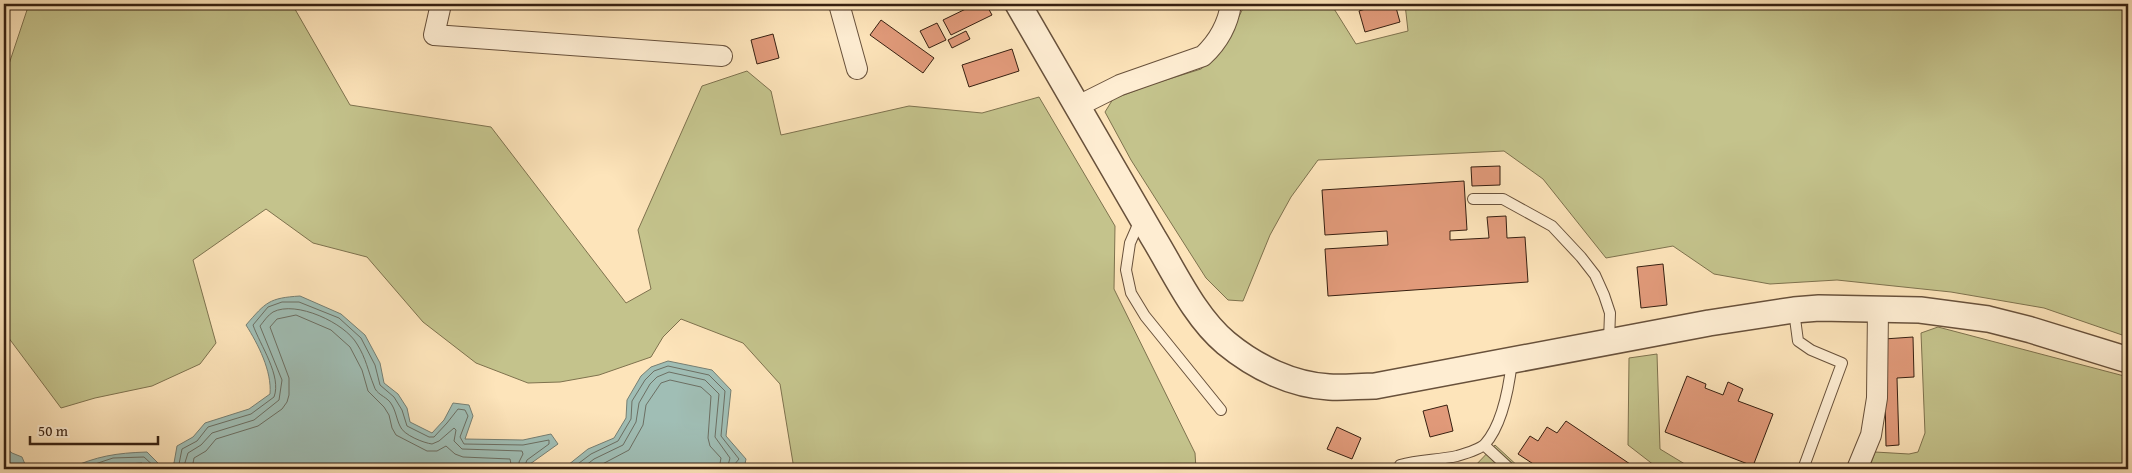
<svg xmlns="http://www.w3.org/2000/svg" width="2132" height="473" viewBox="0 0 2132 473" font-family="'Gentium Book Plus',serif">
	<style>
		.green { fill: #c4c38c; stroke: #7e724e }
		.water { fill: #a0beb5; stroke: #767f73 }
		.lines { fill: none; stroke-linecap: round; stroke-linejoin: round }
		.shore { stroke: #6c6f63; stroke-width: 1 }
		.building { fill: #e19a7a; stroke: #372011 }
		.service-casing { stroke: #68513b; stroke-width: 12 }
		.minor-casing { stroke: #68513b; stroke-width: 22 }
		.tertiary-casing { stroke: #68513b; stroke-width: 28 }
		.service { stroke: #feedd2; stroke-width: 10 }
		.minor { stroke: #feedd2; stroke-width: 20 }
		.tertiary { stroke: #feedd2; stroke-width: 25 }
	</style>
	<rect width="100%" height="100%" fill="#fde4ba"/>
	<filter id="stains"><feTurbulence type="fractalNoise" baseFrequency=".004" numOctaves="4"/><feColorMatrix values="0 0 0 0 .2 0 0 0 0 .09 0 0 0 0 .02 0 0 0 .5 -.17"/></filter>
	<radialGradient id="worn" r=".72"><stop offset=".6" stop-color="#630" stop-opacity="0"/><stop offset="1" stop-color="#630" stop-opacity=".3"/></radialGradient>
	<path class="green" d="M29 4H292L350 105 491 127 626 303 651 289 638 230 702 86 747 71 771 91 781 135 909 106 982 113 1039 97 1115 226 1114 289 1195 453 1196 469H794L780 384 743 343 681 319 663 337 651 357 599 375 560 382 528 383 476 363 423 322 367 257 313 243 266 209 193 260 216 343 200 364 152 386 95 398 61 408 8 337 4 335V79Z
		M1245 4H1331L1356 44 1408 31 1405 4H2067L2070 6 2075 4H2128V337L2044 308 1951 292 1837 280 1770 284 1714 274 1673 246 1606 258 1543 179 1504 151 1318 160 1291 197 1270 235 1243 301 1228 300 1206 278 1131 160 1105 112 1113 99 1153 84 1201 69 1215 57 1232 31Z
		M1938 327 2128 377V469H1869L1875 452 1909 454 1918 452 1925 433 1921 333Z
		M1657 354 1660 449 1693 469H1659L1628 445 1629 358Z
		M1495 445 1521 469H1472Z"/>
	<path class="water" d="M300 296 341 314 365 335 380 363 384 383 398 394 407 408 410 422 432 433 444 420 453 403 469 405 473 416 465 439 523 440 551 434 558 444 530 464 536 469H68C97 456 116 453 147 452L164 469 174 463 177 446 193 437 205 423 249 409 270 394C272 371 258 344 246 325 266 302 269 298 300 296Z
		M668 361 712 370 731 390 726 436 746 459 745 464 734 469H563L588 449 614 438 626 418 627 400 641 376 651 367Z
		M4 446 12 453 22 457 27 469H4Z"/>
	<g class="lines">
		<path class="shore" d="M80 469 113 458 144 457 157 469
			M98 469 114 465 142 463 148 469
			M173 469 179 464 182 449 197 441 208 427 251 414 274 397C282 376 260 345 253 325L268 307 282 302H299L339 318 361 338 375 365 380 385 394 397 402 410 407 426 429 437H434L447 423 458 409 465 410 468 416 460 437 464 444 523 445 549 440V444L527 460 525 465 528 469
			M183 469 188 453 201 445 212 433 254 420 279 400 282 380 260 326C264 321 268 315 273 312 296 300 345 323 357 344 366 358 368 371 374 386 376 394 385 396 390 402 396 410 396 418 400 426 403 435 424 443 432 444L439 441 454 428 456 430 454 441 462 449 522 451 523 454 519 462 520 469
			M192 469 194 458 206 451 216 439 258 426 282 409 287 402 289 395V378L270 327 277 319 296 315 331 330 350 347 362 370 368 391 384 407 389 415 392 428 396 435 427 451H437L446 446 455 454 463 457 510 459 512 469
			M571 469 591 454 618 441 631 419 632 401 645 380 654 371 668 366 709 375 725 391 721 436 739 459 734 465 733 469
			M581 469 594 459 623 445 636 422 639 403 650 384 657 377 669 372 705 380 719 394 715 437 730 458 727 469
			M593 469 629 450 643 425 646 405 661 383 670 380 701 387 711 396 708 438 710 446 721 458 719 469"/>
	</g>
	<path class="building" d="M976 4H986L992 15 951 35 943 20Z
		M1378 4H1395L1400 22 1365 32 1359 11 1378 5Z
		M881 20 934 58 923 73 870 35Z
		M937 23 946 40 929 48 920 31Z
		M966 31 970 39 952 48 948 40Z
		M773 34 779 58 757 64 751 40Z
		M1012 49 1019 71 969 87 962 65Z
		M1500 166V185L1472 186 1471 167Z
		M1464 181 1467 230 1450 231V240L1489 238 1487 217 1506 216 1507 238 1525 237 1528 282 1328 296 1325 249 1388 245 1387 231 1325 235 1322 190Z
		M1663 264 1667 305 1641 308 1637 267Z
		M1913 337 1914 377 1897 378 1899 445 1886 446 1884 339Z
		M1687 376 1706 384 1705 388 1723 395 1728 382 1743 389 1738 401 1773 414 1753 466 1665 432Z
		M1447 405 1453 431 1430 437 1423 411Z
		M1566 421 1636 468 1635 469H1541L1518 454 1530 436 1538 441 1547 427 1557 433Z
		M1337 427 1361 438 1352 459 1327 449Z"/>
	<g class="lines">
		<defs>
			<path id="service" d="M1473 199H1503L1552 226 1581 257 1595 275 1604 295 1610 313 1609 341
				M1140 220 1130 243 1126 270 1131 293 1145 316 1221 410
				M1794 311 1798 341 1811 350 1842 363 1803 469
				M1484 445 1510 469
				M1400 465C1419 460 1438 460 1457 456 1464 454 1480 449 1485 444 1503 424 1509 387 1512 361"/>
			<path id="minor" d="M441 4 434 35 722 56
				M839 4 857 69
				M1078 106 1120 85 1203 56C1218 42 1228 24 1231 4
				M1857 469 1871 435 1877 398 1878 308"/>
			<path id="tertiary" d="M1018 4C1063 82 1108 160 1153 237 1175 273 1194 316 1226 343 1255 367 1292 385 1329 387 1344 388 1360 386 1375 386L1709 323 1794 310 1819 308 1920 310 1988 319 2031 330 2128 360"/>
		</defs>
		<use href="#service" class="service-casing"/>
		<use href="#minor" class="minor-casing"/>
		<use href="#tertiary" class="tertiary-casing"/>
		<use href="#service" class="service"/>
		<use href="#minor" class="minor"/>
		<use href="#tertiary" class="tertiary"/>
	</g>
	<rect width="2132" height="473" fill="none" stroke="#fde4ba" stroke-width="20"/>
	<rect x="5" y="5" width="2122" height="463" fill="none" stroke="#372011" stroke-width="2.5"/>
	<rect x="10" y="10" width="2112" height="453" fill="none" stroke="#372011"/>
	<path d="M30 436v8h128v-8" fill="none" stroke="#372011" stroke-width="2.5"/>
	<text x="38" y="436" font-size="15" fill="#372011" stroke="#feedd2" stroke-width="4" paint-order="stroke">50 m</text>
	<rect width="100%" height="100%" filter="url(#stains)"/>
	<rect width="100%" height="100%" fill="url(#worn)"/>
</svg>
